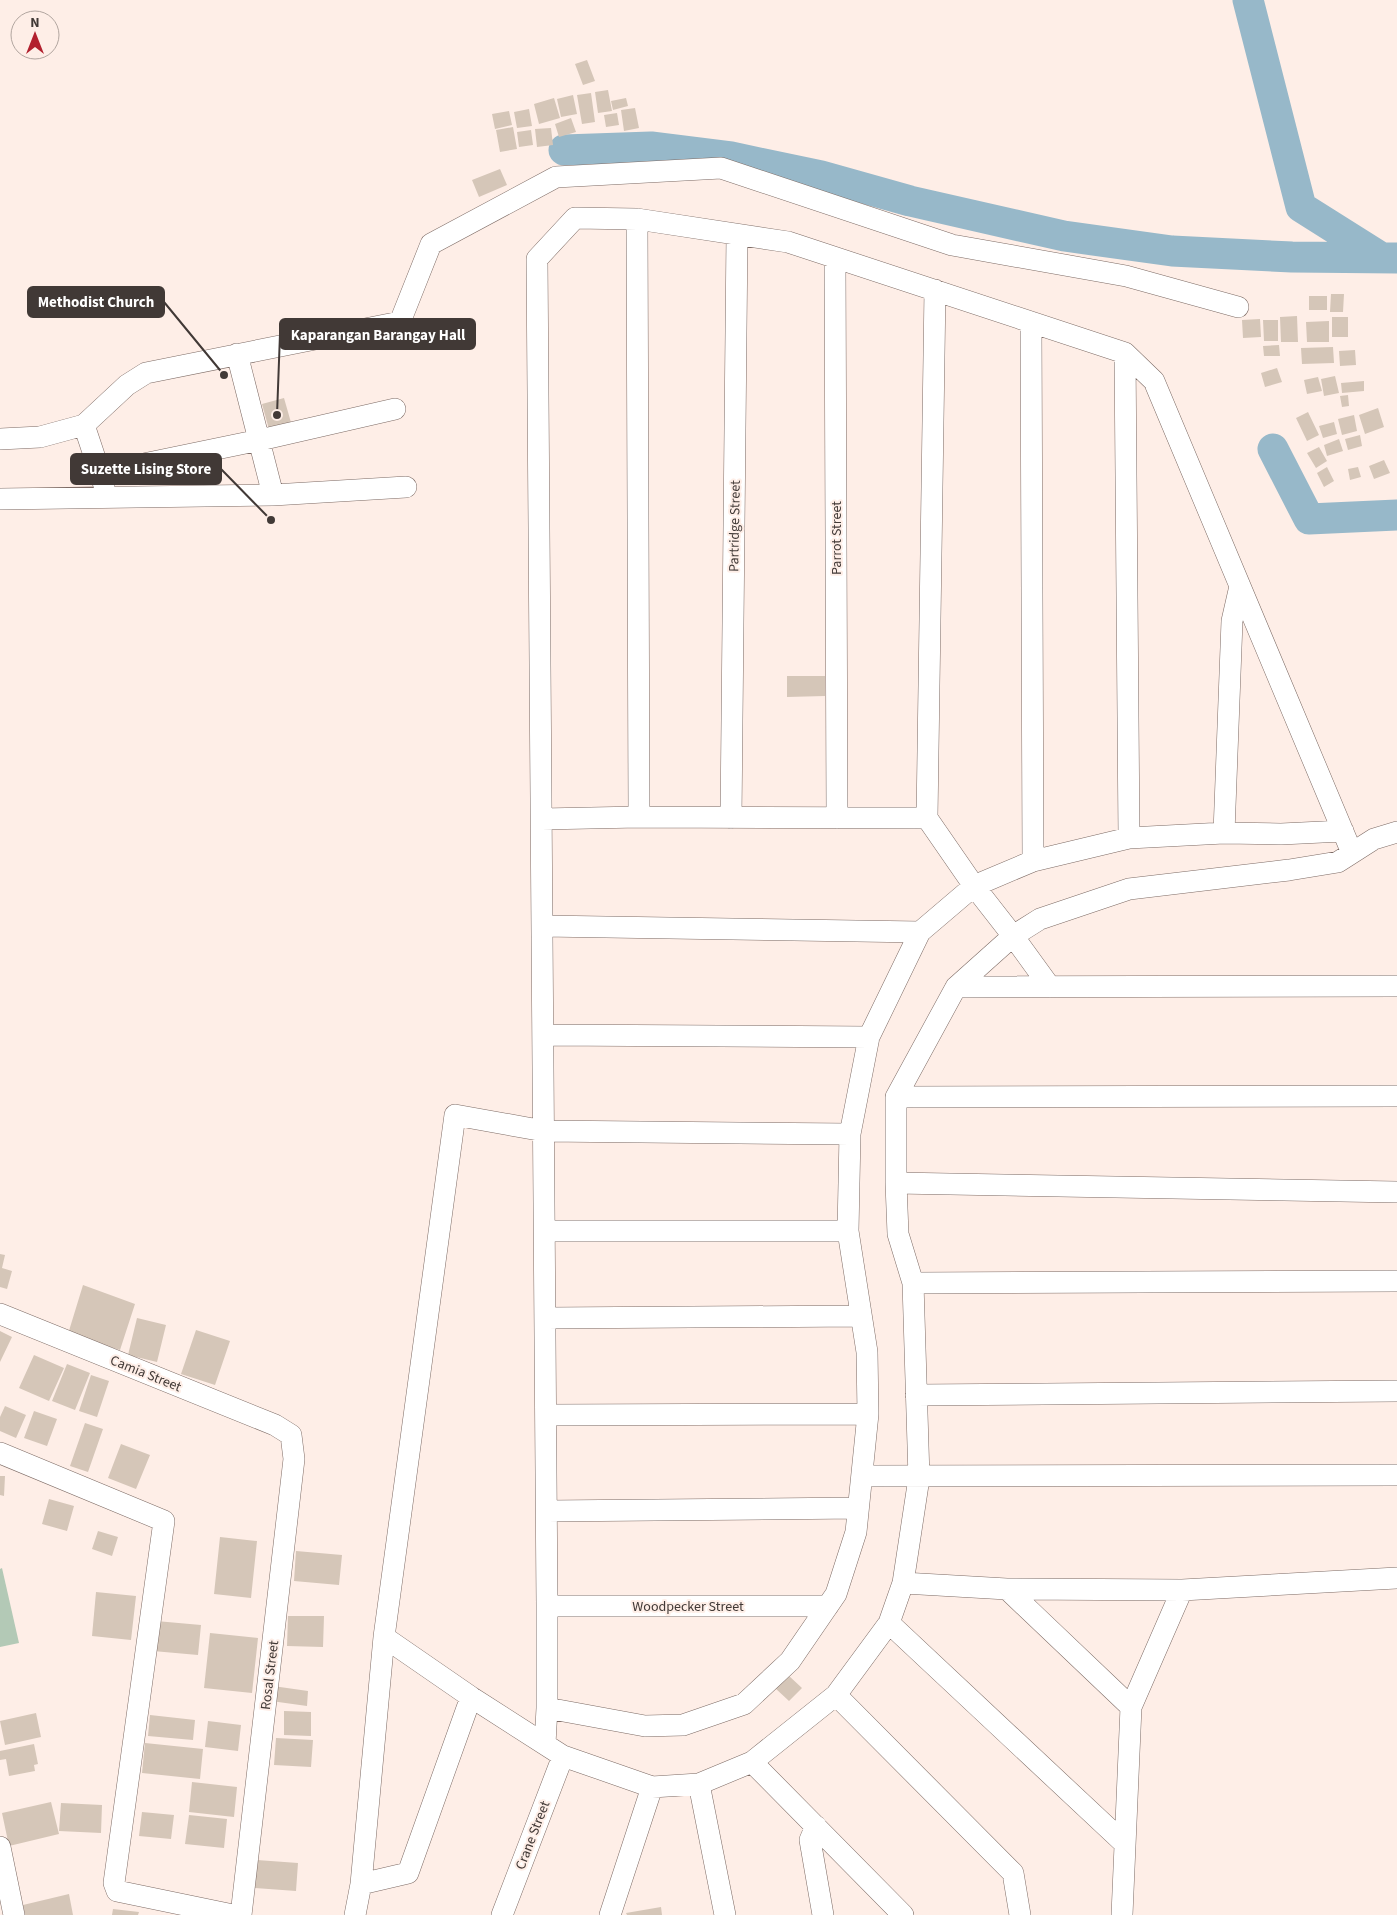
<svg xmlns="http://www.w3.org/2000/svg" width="1397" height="1915" viewBox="0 0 1397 1915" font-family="'Source Sans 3',sans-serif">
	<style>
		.green { fill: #b3c9b6 }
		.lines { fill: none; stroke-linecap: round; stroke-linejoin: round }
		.river { stroke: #97b8c9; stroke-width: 31 }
		.building { fill: #d5c6b8 }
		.minor-casing { stroke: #7d6b65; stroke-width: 22 }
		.minor { stroke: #fff; stroke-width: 21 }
		.labels { text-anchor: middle; stroke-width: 4; stroke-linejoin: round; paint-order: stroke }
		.street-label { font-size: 14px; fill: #413936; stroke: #feeee7 }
		.leader { fill: none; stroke: #413936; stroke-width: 2 }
		.callout-dot { fill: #413936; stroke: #feeee7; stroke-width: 2 }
		.callout { fill: #413936; stroke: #413936; stroke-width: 2 }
		.callout-label { font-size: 15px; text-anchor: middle; font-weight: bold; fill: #fff }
	</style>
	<rect width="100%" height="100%" fill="#feeee7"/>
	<path class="green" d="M2 1568 19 1643 0 1647V1569Z"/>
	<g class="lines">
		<path class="river" d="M1248 0 1301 207 1382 258
			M564 150 651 147 731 157 821 176 910 201 1064 236 1172 251 1292 257 1397 258
			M1273 449 1309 519 1397 515"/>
	</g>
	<path class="building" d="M587 60 595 81 583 85 575 64Z
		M608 90 612 111 598 113 595 92Z
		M591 93 595 122 582 124 577 95Z
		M573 95 577 114 561 117 557 99Z
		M554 98 560 118 539 124 534 104Z
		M626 98 628 106 613 110 611 101Z
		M635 108 639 128 624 131 621 110Z
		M529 109 532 126 517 128 514 112Z
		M509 111 512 125 495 129 492 114Z
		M617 113 619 125 606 127 604 115Z
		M571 118 576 132 559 137 555 124Z
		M513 127 517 149 500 152 496 130Z
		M551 128 553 145 537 147 535 129Z
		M531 130 533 145 519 147 517 132Z
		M500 169 507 185 479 197 472 180Z
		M1331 294H1344L1343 312H1330Z
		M1309 296H1327V310H1309Z
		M1297 316 1298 342H1281L1280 317Z
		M1332 317H1348V337H1332Z
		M1260 319 1261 337 1243 338 1242 320Z
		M1263 320H1278V341H1264Z
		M1329 321V342H1307L1306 322Z
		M1279 345 1280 356H1264L1263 346Z
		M1333 347 1334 363 1302 364 1301 348Z
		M1355 350 1356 365 1340 366 1339 351Z
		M1277 368 1282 382 1265 387 1261 373Z
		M1335 376 1339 393 1324 396 1321 379Z
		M1318 377 1322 391 1307 394 1304 380Z
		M1364 381V391L1342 393 1341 383Z
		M1348 395 1349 406 1342 407 1340 396Z
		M284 398 292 426 270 433 262 404Z
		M1378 408 1384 427 1365 434 1359 415Z
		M1308 412 1319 435 1307 441 1296 418Z
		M1354 415 1357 431 1342 435 1338 419Z
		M1334 422 1337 434 1323 438 1319 426Z
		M1360 435 1362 446 1348 450 1345 439Z
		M1339 439 1343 451 1327 456 1324 445Z
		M1319 447 1327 461 1316 468 1307 453Z
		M1384 460 1390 473 1374 479 1369 466Z
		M1327 467 1334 481 1324 487 1317 473Z
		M1358 467 1361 477 1350 480 1348 469Z
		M787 676H825V696L787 697Z
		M0 1254 5 1255 2 1268 12 1271 7 1289 0 1287Z
		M83 1285 135 1304 120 1350 68 1334Z
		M137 1318 166 1325 157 1362 128 1355Z
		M196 1330 230 1341 215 1385 181 1374Z
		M0 1331 12 1337 0 1362Z
		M34 1355 64 1368 49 1401 19 1388Z
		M67 1364 90 1373 75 1410 52 1401Z
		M91 1375 109 1381 97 1417 79 1411Z
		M5 1406 26 1415 16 1438 0 1431V1417Z
		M34 1411 57 1419 47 1446 24 1438Z
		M85 1423 103 1429 88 1472 70 1466Z
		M121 1444 150 1455 136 1489 108 1478Z
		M0 1476H5L4 1496 0 1495Z
		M49 1499 74 1506 67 1531 42 1524Z
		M98 1531 118 1537 112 1556 92 1549Z
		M220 1537 257 1541 251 1598 214 1594Z
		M296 1551 342 1555 339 1585 294 1581Z
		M96 1592 136 1596 131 1640 92 1636Z
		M288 1616H324L323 1647 287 1646Z
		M156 1621 201 1625 198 1655 153 1651Z
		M210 1633 258 1638 252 1693 204 1688Z
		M788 1675 802 1688 789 1701 775 1688Z
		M273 1686 308 1691 307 1706 271 1701Z
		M284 1711 311 1712V1736L284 1735Z
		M36 1713 41 1737 5 1745 0 1721Z
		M150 1715 195 1720 193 1740 148 1736Z
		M208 1721 241 1725 238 1751 205 1747Z
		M276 1738 313 1740 311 1767 274 1765Z
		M145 1743 203 1749 200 1779 142 1773Z
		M34 1744 38 1764 34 1765 35 1771 9 1776 6 1759 0 1760V1751Z
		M192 1782 237 1787 234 1817 189 1812Z
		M51 1802 59 1834 9 1846 2 1813Z
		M61 1803 102 1805 101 1833 59 1831Z
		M142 1812 174 1815 171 1839 139 1836Z
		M189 1815 227 1819 224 1848 185 1844Z
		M257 1860 298 1863 296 1891 255 1888Z
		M69 1894 73 1915H25L23 1905Z
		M661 1907 662 1915H627L626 1913Z
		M113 1909 139 1912 138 1915H112Z"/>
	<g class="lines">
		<defs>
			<path id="minor" d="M637 219 639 817
				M835 258 837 818
				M1031 322 1033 861
				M1125 353 1129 838
				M237 354 273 495
				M84 425 104 485
				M0 439 40 437 84 425 127 385 146 373 400 322 431 244 556 177 721 168 952 245 1126 276 1238 307
				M100 473 260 440 395 409
				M0 499 273 495 406 487
				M731 818 737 235
				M927 818 935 290
				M542 819 639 817 927 818 974 886 1013 936 1050 987
				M1224 833 1232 621 1240 586
				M543 926 920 932
				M956 987 1397 986
				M544 1035 869 1037
				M896 1097 1397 1096
				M896 1183 1397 1192
				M545 1231H848
				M913 1283 1397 1281
				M0 1314 275 1425 291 1435 294 1459 241 1915
				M546 1318 861 1316
				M916 1395 1397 1391
				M546 1415 868 1414
				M0 1453 164 1521 114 1883 117 1891 233 1915
				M862 1476 1397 1475
				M547 1511 858 1508
				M903 1583 1007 1589 1182 1590 1397 1578
				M1007 1589 1131 1707
				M547 1606H828
				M889 1623 1124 1843
				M384 1637 471 1697 563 1756 652 1787 699 1784 752 1762 836 1695 889 1623 903 1583 919 1478 913 1283 898 1234 896 1183V1097L956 987 1013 936 1040 919 1129 889 1289 870 1338 862 1374 839 1397 832
				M836 1695 1013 1873 1020 1915
				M547 1708 645 1726 683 1725 744 1704 790 1661 836 1594 856 1532 868 1414 867 1352 848 1231 850 1134 869 1037 920 932 974 886 1033 861 1129 838 1224 833 1281 834 1343 831
				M545 1744 547 1708V1606L537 259 575 218 637 219 788 242 1125 353 1154 381 1352 853
				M752 1762 903 1915
				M699 1784 725 1915
				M816 1826 810 1840 823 1915
				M0 1847 14 1915
				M361 1884 408 1873 471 1697
				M355 1915 361 1884 384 1637 455 1115 544 1131 850 1134
				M502 1915 563 1756
				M610 1915 652 1787
				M1122 1915 1131 1707 1182 1590"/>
		</defs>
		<use href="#minor" class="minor-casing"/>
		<use href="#minor" class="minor"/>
	</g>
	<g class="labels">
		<g class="street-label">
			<text transform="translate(734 526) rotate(-89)" y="5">Partridge Street</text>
			<text transform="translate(836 538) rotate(-90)" y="5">Parrot Street</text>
			<text transform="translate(146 1373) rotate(22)" y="5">Camia Street</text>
			<text x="688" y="1611">Woodpecker Street</text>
			<text transform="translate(269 1675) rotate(-83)" y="5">Rosal Street</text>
			<text transform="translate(532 1835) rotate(-69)" y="5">Crane Street</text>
		</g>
	</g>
	<path class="leader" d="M224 375L164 302M277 415L280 334M271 520L221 469"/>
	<g class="callout-dot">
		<circle cx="224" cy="375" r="5"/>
		<circle cx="277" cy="415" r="5"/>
		<circle cx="271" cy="520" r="5"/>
	</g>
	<g class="callout">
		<rect x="28" y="287" width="136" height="30" rx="5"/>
		<rect x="280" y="319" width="195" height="30" rx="5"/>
		<rect x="71" y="454" width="150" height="30" rx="5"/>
	</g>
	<g class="callout-label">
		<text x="96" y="307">Methodist Church</text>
		<text x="378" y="340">Kaparangan Barangay Hall</text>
		<text x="146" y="474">Suzette Lising Store</text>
	</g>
	<g transform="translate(35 35)"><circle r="24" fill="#feeee7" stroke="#b2a6a0"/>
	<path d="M0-4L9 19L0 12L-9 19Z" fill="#b2202e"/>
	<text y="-8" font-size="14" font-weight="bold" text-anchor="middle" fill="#413936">N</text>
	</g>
</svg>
